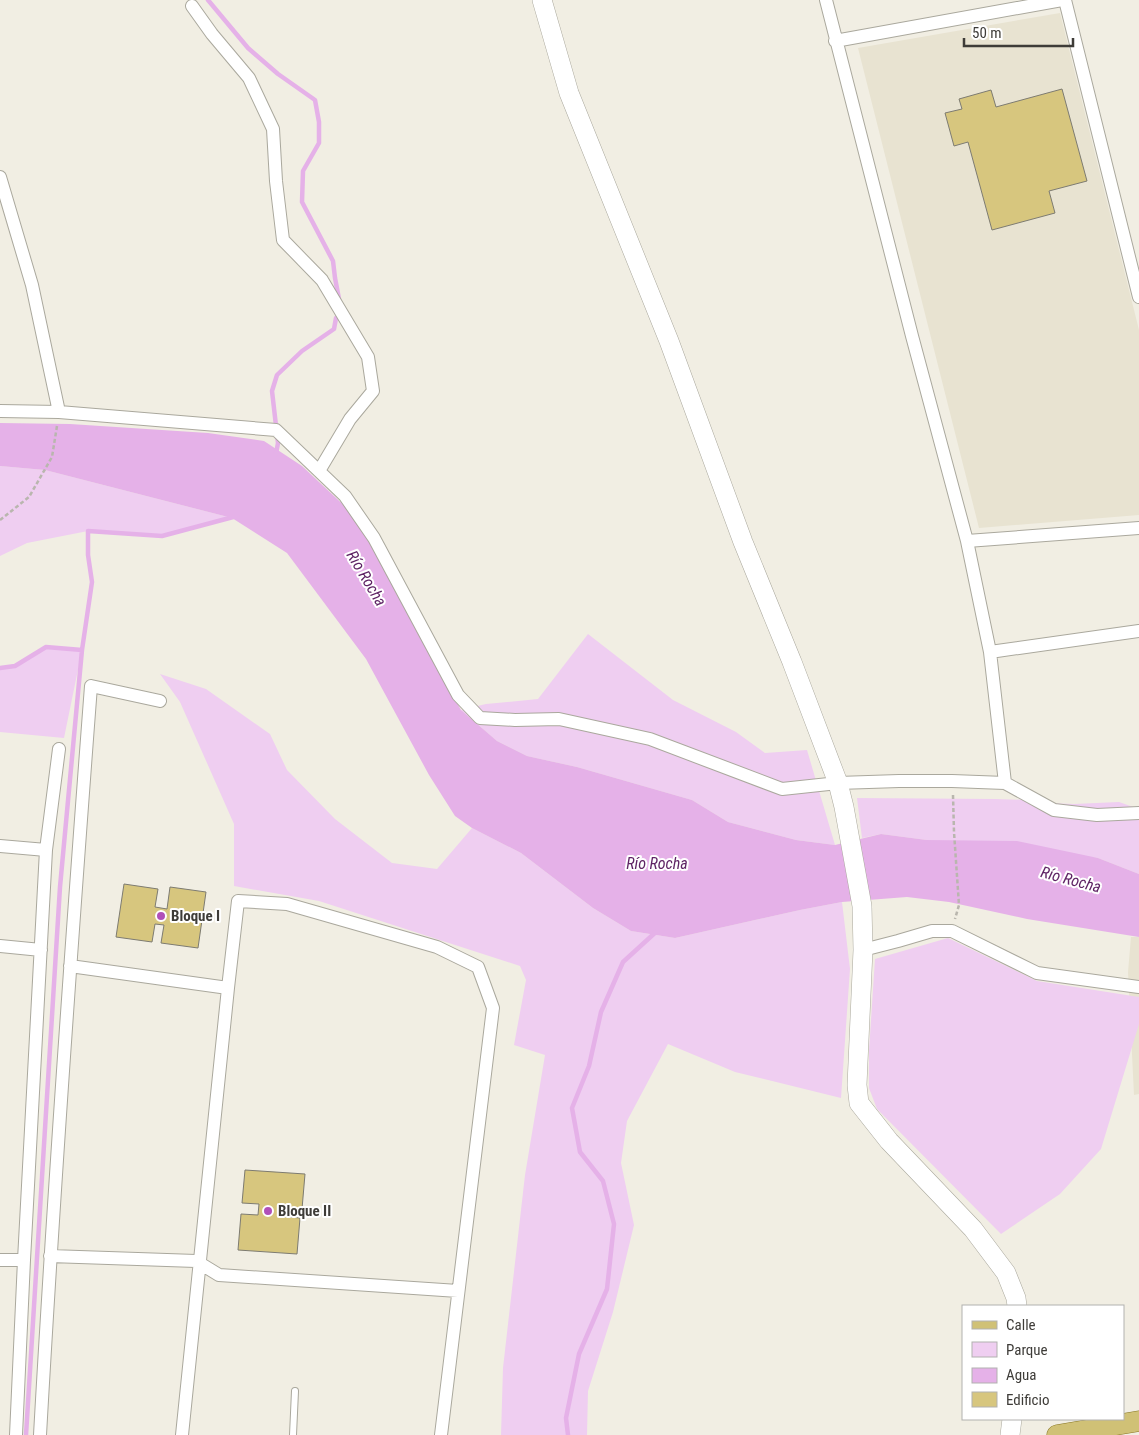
<svg xmlns="http://www.w3.org/2000/svg" width="1139" height="1435" viewBox="0 0 1139 1435" font-family="'Roboto Condensed',sans-serif">
	<style>
		.built { fill: #e8e3d1 }
		.green { fill: #efcef1 }
		.water { fill: #e5b1e8 }
		.lines { fill: none; stroke-linecap: round; stroke-linejoin: round }
		.stream { stroke: #e5b1e8; stroke-width: 4.5 }
		.building { fill: #d7c67e; stroke: #7d7b71 }
		.lane-casing { stroke: #aaa89d; stroke-width: 8 }
		.street-casing { stroke: #aaa89d; stroke-width: 14 }
		.secondary-casing { stroke: #aaa89d; stroke-width: 20 }
		.primary-casing { stroke: #897725; stroke-width: 21 }
		.path { stroke: #b9b6ae; stroke-width: 2.5; stroke-dasharray: 4 2.5; stroke-linecap: butt }
		.lane { stroke: #fff; stroke-width: 6 }
		.street { stroke: #fff; stroke-width: 12 }
		.secondary { stroke: #fff; stroke-width: 19 }
		.primary { stroke: #d0c176; stroke-width: 20 }
		.poi-dot { fill: #b050b9; stroke: #fff; stroke-width: 2 }
		.labels { text-anchor: middle; stroke-width: 4; stroke-linejoin: round; paint-order: stroke }
		.poi-label { font-size: 15px; font-weight: bold; fill: #3e3c38; stroke: #fff; text-anchor: start }
		.water-label { font-size: 16px; font-style: italic; fill: #5f2465; stroke: #fff }
	</style>
	<rect width="100%" height="100%" fill="#f1eee3"/>
	<path class="built" d="M1060 13 1139 330V515L979 528 858 48Z
		M1131 937H1139V1094L1134 1095 1128 972Z"/>
	<path class="green" d="M0 466 45 470 232 518 203 524 162 536 88 531 27 543 0 556Z
		M588 634 673 700 736 732 765 753 807 750 835 845 796 840 728 822 692 800 577 767 527 756 497 741 461 710 486 704 538 699Z
		M46 647 82 650 64 738 0 732V668L15 666Z
		M160 674 206 689 270 734 287 770 335 819 392 863 437 869 472 828 521 853 593 908 631 931 675 938 800 910 842 902 850 969 841 1098 735 1072 668 1044 627 1121 621 1163 634 1225 613 1312 588 1391 587 1435H501L503 1368 525 1175 545 1055 514 1045 526 980 520 966 319 901 234 886V824L180 702Z
		M857 798 995 799 1030 800 1045 803 1074 804 1119 802 1139 809V874L1098 858 927 840 881 834 862 838Z
		M948 938 1037 981 1139 997V1024L1101 1149 1060 1194 1001 1234 877 1109 869 1088V1051L875 959Z"/>
	<path class="water" d="M0 423 70 424 208 433 264 441 302 466 350 511 365 535 461 710 497 741 527 756 577 767 692 800 728 822 796 840 835 845 881 834 927 840 1017 841 1098 858 1139 874V937L1027 919 949 902 907 897 842 902 800 910 675 938 631 931 593 908 521 853 472 828 455 816 429 775 366 659 287 553 232 518 45 470 0 466Z"/>
	<g class="lines">
		<path class="stream" d="M208 0 248 48 278 74 315 100 319 122V143L303 171 302 202 333 261 335 278 339 299
			M276 454 278 443 272 391 277 375 302 351 334 329 336 318
			M0 668 15 666 46 647 82 650
			M26 1435 60 887 82 650 92 582 88 555V531L162 536 237 516
			M568 1435 566 1418 579 1354 607 1289 614 1224 603 1181 580 1152 572 1108 589 1066 601 1012 623 962 657 931"/>
	</g>
	<path class="building" d="M1062 89 1087 181 1049 191 1055 213 992 230 968 142 954 146 945 113 962 109 959 99 991 90 996 107Z
		M124 884 158 889 155 907 167 909 170 887 206 892 198 948 161 943 164 925 155 924 152 942 116 937Z
		M245 1170 305 1174 302 1209 279 1207 278 1216 300 1218 297 1254 238 1250 241 1214 258 1215 259 1204 242 1203Z"/>
	<g class="lines">
		<defs>
			<path id="lane" d="M293 1435 295 1391"/>
			<path id="street" d="M826 0 912 336 967 541 990 652 1005 783
				M1065 0 1139 297
				M192 6 212 34 249 78 273 129 276 181 283 240 322 280 368 357 373 391 350 419 319 471
				M835 41 1062 0
				M0 177 32 285 59 412
				M0 411 59 412 276 430 345 496 374 538 458 695 480 718 515 720 559 719 650 739 782 789 838 783 899 781H952L1005 783 1054 810 1097 815 1139 813
				M967 541 1139 528
				M990 652 1139 631
				M0 846 46 850
				M0 946 41 950
				M863 950 898 941 932 931H952L1037 973 1139 987
				M70 966 228 988
				M50 1256 196 1261 219 1275 458 1291
				M0 1260H24
				M16 1435 24 1260 46 850 59 749
				M40 1435C54 1185 72 936 91 686L160 701
				M182 1435 228 988 238 901 287 904 437 947 478 967 493 1008 441 1435"/>
			<path id="secondary" d="M542 0 569 93 669 341 743 542 792 662 838 783 844 807 862 906 863 950 857 1085 859 1103 889 1141 973 1229 1006 1273 1016 1298 1017 1306
				M1010 1435 1012 1419"/>
			<path id="primary" d="M1057 1435 1139 1421"/>
		</defs>
		<use href="#lane" class="lane-casing"/>
		<use href="#street" class="street-casing"/>
		<use href="#secondary" class="secondary-casing"/>
		<use href="#primary" class="primary-casing"/>
		<path class="path" d="M0 520 29 497 52 457 57 426
			M953 795 954 832 959 905 955 919"/>
		<use href="#lane" class="lane"/>
		<use href="#street" class="street"/>
		<use href="#secondary" class="secondary"/>
		<use href="#primary" class="primary"/>
	</g>
	<g class="poi-dot">
		<circle cx="161" cy="916" r="5"/>
		<circle cx="268" cy="1211" r="5"/>
	</g>
	<g class="labels">
		<g class="poi-label">
			<text x="171" y="921">Bloque I</text>
			<text x="278" y="1216">Bloque II</text>
		</g>
		<g class="water-label">
			<text transform="translate(367 578) rotate(59)" y="6">Río Rocha</text>
			<text x="657" y="869">Río Rocha</text>
			<text transform="translate(1071 879) rotate(15)" y="6">Río Rocha</text>
		</g>
	</g>
	<rect x="962" y="1305" width="162" height="115" fill="#ffffff" stroke="#b2b1af"/>
	<rect x="972" y="1321" width="25" height="8" fill="#d0c176" stroke="#b2b1af"/>
	<text x="1006" y="1330" font-size="15" fill="#3e3c38">Calle</text>
	<rect x="972" y="1342" width="25" height="15" fill="#efcef1" stroke="#b2b1af"/>
	<text x="1006" y="1355" font-size="15" fill="#3e3c38">Parque</text>
	<rect x="972" y="1368" width="25" height="15" fill="#e5b1e8" stroke="#b2b1af"/>
	<text x="1006" y="1380" font-size="15" fill="#3e3c38">Agua</text>
	<rect x="972" y="1392" width="25" height="15" fill="#d7c67e" stroke="#b2b1af"/>
	<text x="1006" y="1405" font-size="15" fill="#3e3c38">Edificio</text>
	<path d="M964 38v8h109v-8" fill="none" stroke="#3e3c38" stroke-width="2.5"/>
	<text x="972" y="38" font-size="15" fill="#3e3c38" stroke="#ffffff" stroke-width="4" paint-order="stroke">50 m</text>
</svg>
